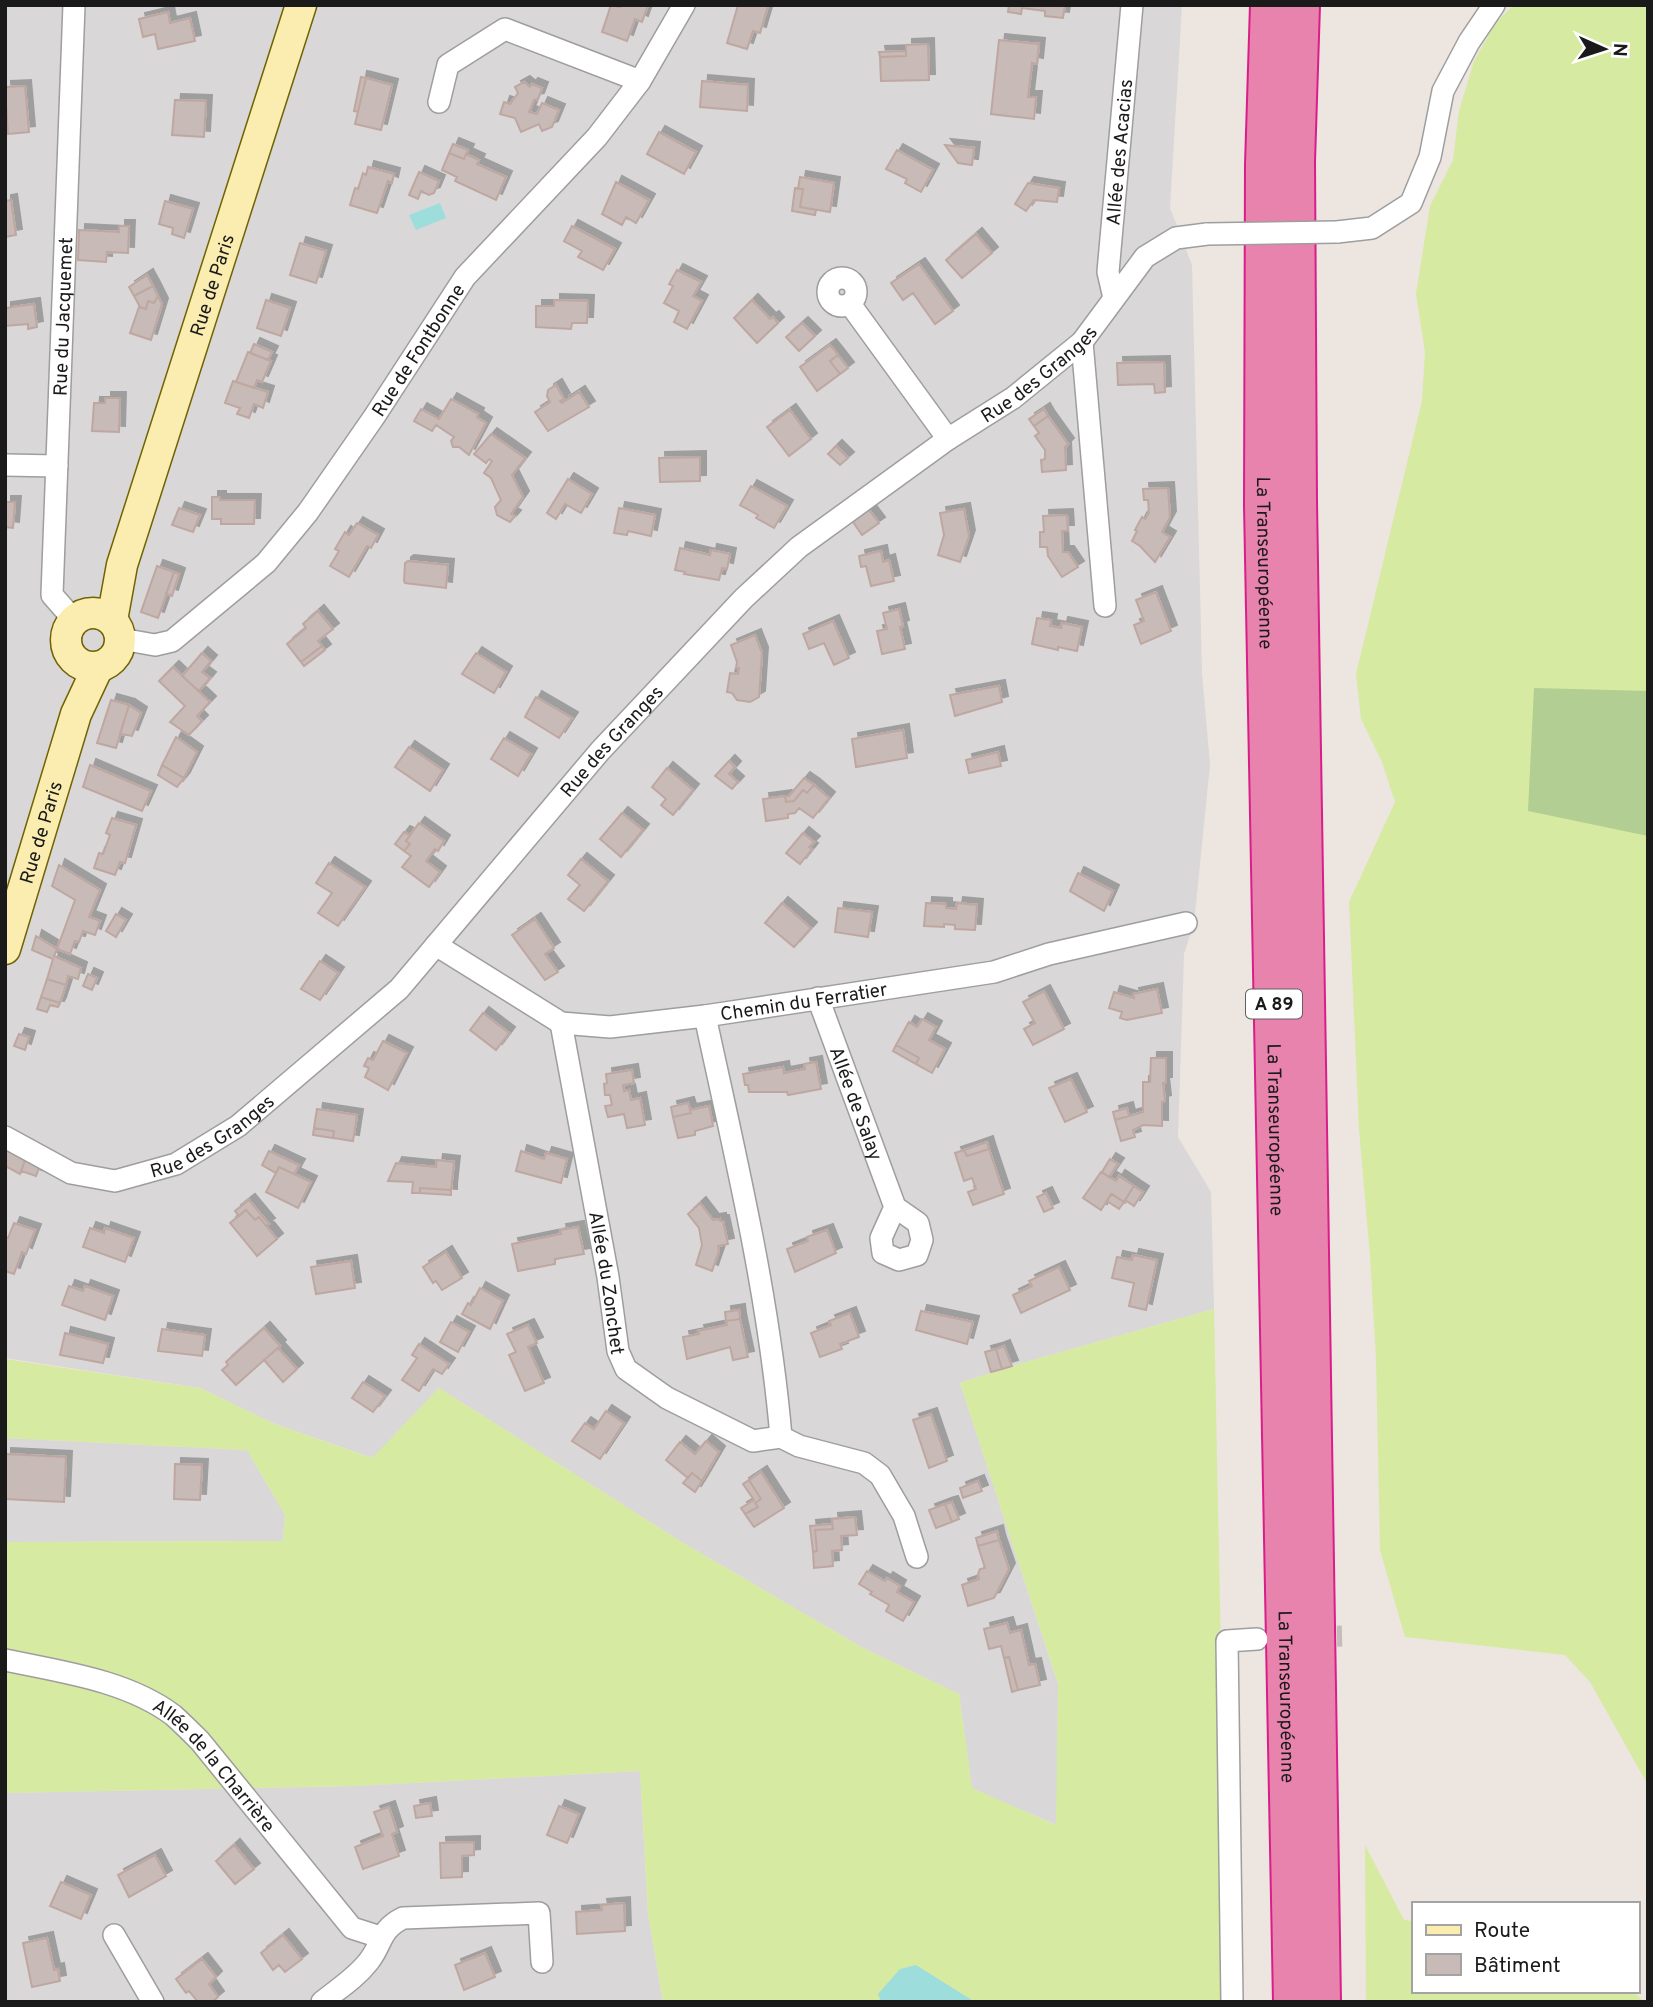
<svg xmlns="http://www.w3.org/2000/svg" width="1653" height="2007" viewBox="0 0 1653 2007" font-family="Overpass,sans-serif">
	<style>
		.residential { fill: #d9d7d8 }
		.grass { fill: #d6eaa2 }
		.forest { fill: #b2ce92 }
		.water { fill: #9ddddc }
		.building { fill: #c8bab6; stroke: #bfa7a1; stroke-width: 2; filter: url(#shadow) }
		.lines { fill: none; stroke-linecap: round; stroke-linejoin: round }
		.street-tunnel { stroke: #c3bcb8; stroke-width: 21; stroke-dasharray: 21 10; stroke-linecap: butt }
		.street-casing { stroke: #9e9e9e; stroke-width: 24 }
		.secondary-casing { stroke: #716302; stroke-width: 33 }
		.highway-casing { stroke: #d91e8a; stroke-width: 42 }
		.street { stroke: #fff; stroke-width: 21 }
		.secondary { stroke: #fbedaf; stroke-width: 30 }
		.highway { stroke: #e883ae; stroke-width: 38 }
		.street-bridge-casing { stroke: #9e9e9e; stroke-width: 24; stroke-linecap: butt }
		.street-bridge { stroke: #fff; stroke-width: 21 }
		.labels { text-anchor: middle; stroke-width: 5; stroke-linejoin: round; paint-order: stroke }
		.shield { fill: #fff; stroke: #5f5f5f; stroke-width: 2 }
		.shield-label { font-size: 18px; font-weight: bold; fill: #1a1a1a }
		.street-label { font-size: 19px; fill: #1a1a1a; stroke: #fff }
	</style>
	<defs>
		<filter id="shadow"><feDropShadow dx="6" dy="-6" stdDeviation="0" flood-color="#0004"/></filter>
	</defs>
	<rect width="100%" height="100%" fill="#ede5df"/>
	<path class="residential" d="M5 5H1182L1170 208 1192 265 1202 673 1210 765 1194 923 1184 954 1178 1137 1211 1192 1214 1309 1012 1366 960 1383 1058 1684 1057 1825 972 1789 959 1694 863 1648 680 1541 439 1388 373 1458 275 1424 200 1388 5 1358Z
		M5 1438 247 1450 285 1515 283 1541 5 1542Z
		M640 1771 648 1914 663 2002H5V1793L355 1786Z"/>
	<path class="grass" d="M1514 5H1648V1785L1590 1682 1565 1655 1405 1637 1380 1550 1376 1358 1370 1256 1359 1129 1349 902 1395 802 1382 762 1361 719 1356 674 1422 401 1425 352 1416 294 1430 206 1453 160 1459 111 1474 61 1496 22Z
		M1214 1309 1228 2002H663L648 1914 640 1771 355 1786 5 1793V1542L283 1541 285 1515 247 1450 5 1438V1359L200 1388 275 1424 372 1458 439 1388 680 1541 863 1648 959 1694 972 1788 1056 1825 1058 1684 960 1383 1012 1366Z
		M1365 1845 1404 1920 1413 1921V1991H1632L1645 2002H1366Z"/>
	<path class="forest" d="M1534 688 1648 691V836L1528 811Z"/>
	<path class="water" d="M440 203 446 218 416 230 409 215Z
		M916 1965 975 2002H881L878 1994 900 1969Z"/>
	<path class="building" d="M611 5 620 7 621 5H648L642 22 635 19 627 41 602 32Z
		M738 5 768 6 760 33 753 31 747 49 727 43Z
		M1009 5H1065L1063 18 1045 16V11L1022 8 1021 14 1008 12Z
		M168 12 170 23 190 18 195 41 158 49 155 34 143 37 139 19Z
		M999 40 1039 44 1037 64 1032 63 1028 97H1036L1034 119 991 114Z
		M928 44 929 80 881 81 880 57 906 56V45Z
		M906 51V56L880 57 879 52Z
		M361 77 366 78 358 112 354 111Z
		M366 78 392 85 381 130 355 124Z
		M702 81 748 85 747 111 700 107Z
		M524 82 530 87 532 84 542 88 538 99 534 100 529 112 537 114 542 103 559 110 552 127 542 131 539 124 521 132 515 118 500 114 504 102 510 104 518 93 515 87Z
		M25 86 29 132 8 134 5 87Z
		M175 100 206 101 204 137 172 135Z
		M659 132 696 152 684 174 647 154Z
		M453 144 468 150 464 159 449 153Z
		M945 145 974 148 972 165 958 163Z
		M897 150 933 170 921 192 905 183 907 179 886 169Z
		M449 153 464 159 466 154 479 160 477 164 506 177 496 200 455 181 457 177 442 170Z
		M368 167 394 174 392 183 388 181 377 213 350 205 355 188 358 189 363 173 366 175Z
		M419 172 439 181 434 193 429 195 421 191 418 199 409 195Z
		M800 177 834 183 830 212 800 207 803 189H798Z
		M616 182 649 200 636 223 626 217 622 225 602 214Z
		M1028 183 1059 188 1057 202 1034 200 1026 211 1015 204Z
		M795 188 803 189 800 207 816 210 815 215 792 211Z
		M11 200 16 235 5 237V201Z
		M165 201 193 209 184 238 172 234 173 228 159 224Z
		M119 226H129L128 253 107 252 106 262 78 260 79 230 119 232Z
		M572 226 615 249 603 270 578 257 582 251 564 241Z
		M976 234 992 253 962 278 946 260Z
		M300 243 326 251 316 283 290 275Z
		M919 264 953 311 935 324 913 293 903 300 891 283Z
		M677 270 701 282 693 296 702 301 687 329 674 322 679 311 664 303 673 286 669 284Z
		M147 275 153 286 134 296 129 287Z
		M153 286 158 296 154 303 148 301 146 309 140 307 134 296Z
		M158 296 162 304 151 340 130 333 139 307 146 309 148 301 154 303Z
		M266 300 290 308 281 336 257 328Z
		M554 300 588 301 587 323H572L571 329 536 327V306H554Z
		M752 300 770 319 773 317 778 323 757 343 734 318Z
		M34 304 37 327 28 329V324L5 326V308Z
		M802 323 815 336 799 351 786 337Z
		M254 344 272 352 268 360 250 353Z
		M830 345 838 355 830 361 840 374 817 391 800 367Z
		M248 352 271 361 262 382 257 380 254 388 236 382Z
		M838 355 848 368 840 374 830 361Z
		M1164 362 1165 392 1155 393 1154 384 1118 385 1117 363Z
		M233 381 268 392 263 408 254 404 249 418 237 414 240 408 225 403Z
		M556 385 564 399 560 401 562 403 579 392 589 407 548 431 535 412 550 402 547 396 548 390Z
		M105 398H120L119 432 92 431 94 403H105Z
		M451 399 478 414 477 417 486 423 469 455 459 447H453L451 441 454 437 436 425 432 431 414 421 421 409 439 419Z
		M1044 409 1048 416 1034 426 1029 419Z
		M790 410 811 439 789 456 767 427Z
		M1048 416 1068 444 1065 447 1066 470 1042 472 1041 460 1045 459V450L1035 436 1039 433 1034 426Z
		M491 434 525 458 512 475 523 497 511 514 515 516 510 522 497 515 495 507 501 500 491 478 484 473 492 461 489 459 486 463 474 454Z
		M836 446 848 458 840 465 828 454Z
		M700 457V481L660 482 659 458Z
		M568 479 592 494 581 513 565 504 556 519 547 513Z
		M751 486 787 506 774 528 756 518 758 515 740 505Z
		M1168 488 1170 517 1162 532 1170 537 1155 562 1140 546 1132 541 1137 531 1135 530 1142 517 1145 519 1149 513 1148 500H1144L1143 489Z
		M212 497H220V500H255L254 524H221V519H212Z
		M5 502H15L13 528 5 527Z
		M867 507 879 523 862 535 851 519Z
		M179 508 200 515 193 532 172 525Z
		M619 508 655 515 651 536 628 531 627 535 614 533Z
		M964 509 969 536 960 562 938 555 944 535 940 513Z
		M1067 515 1068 531H1062L1063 552H1068L1078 567 1062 577 1048 556 1047 547H1040V532H1044L1043 516Z
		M357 523 378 535 371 548 367 546 349 577 330 566 339 551 335 549 345 532 349 535Z
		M680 548 710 555 711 550 730 554 727 569 722 568 719 580 684 574 685 572 675 570Z
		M881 551 883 562 889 560 894 581 871 586 866 566 861 567 859 556Z
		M408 561 448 565 446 588 405 583 404 581 405 563Z
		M157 566 174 572 158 618 141 612Z
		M174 572 179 574 172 596 166 594Z
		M1156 592 1171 631 1141 644 1134 625 1144 621 1136 600Z
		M899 609 903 626 900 627 905 649 882 654 877 631 887 629 883 613Z
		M318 611 333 629 318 641 322 646 301 662 287 644 306 628 303 624Z
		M1037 618 1051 620 1050 626 1061 628 1062 623 1082 627 1077 651 1058 647V650L1032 644Z
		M833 621 849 658 834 665 824 643 809 649 803 634Z
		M755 635 762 653 759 697 750 702 737 700 732 693 727 692 730 673 738 674 739 668H736L737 662 731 645Z
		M322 646 325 650 304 666 301 662Z
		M202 653 211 661 202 672 210 678 199 691 182 676Z
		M476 653 506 672 494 693 462 674Z
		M173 667 210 702 197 716 202 721 189 735 170 722 185 706 159 681Z
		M999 686 1002 702 955 716 950 695Z
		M536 697 572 718 559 738 525 717Z
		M111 700 129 705 116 748 97 743Z
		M129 705 141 713 132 736 120 734Z
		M903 730 907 758 856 767 852 739Z
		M176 737 197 752 184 778 162 765Z
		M504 738 531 754 518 776 491 759Z
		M409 747 443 770 430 791 395 767Z
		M998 752 1001 766 969 773 966 760Z
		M729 761 735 767 729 774 738 782 732 789 715 776Z
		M90 765 151 791 142 811 83 787Z
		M162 765 184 778 177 787 158 775Z
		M667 768 693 790 673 815 661 805 666 799 652 787Z
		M804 778 814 785 807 793 803 790 794 801 786 802 785 796H789Z
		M814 785 829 798 813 818 799 808 795 813 788 814V818L766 821 763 799 785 796 786 802 794 801 803 790 807 793Z
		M622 813 643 830 621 857 600 839Z
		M112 818 136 825 125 863 120 862 115 875 94 868 99 853 103 854 110 835 106 833Z
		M419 823 444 841 438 851 435 849 426 861 440 872 429 887 402 867 411 856 404 851 410 844 406 841Z
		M404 832 410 835 406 841 410 844 404 851 395 844Z
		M803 833 814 842 809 847 812 849 800 864 786 853Z
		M581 859 608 881 584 911 568 899 580 885 568 875Z
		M329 863 365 887 338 926 318 913 332 893 316 883Z
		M59 865 100 890 89 917 100 921 95 935 83 931 79 942 75 941 70 954 57 949 75 900 52 886Z
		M1078 873 1113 891 1104 911 1070 891Z
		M782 903 811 928 794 947 765 923Z
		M926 903 946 904V908L956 909 957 903 977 905 975 930 955 929V925L944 924V927L924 926Z
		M838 908 872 912 868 937 835 932Z
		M116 914 126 920 116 937 106 931Z
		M535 919 554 948 545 954 558 972 545 980 512 935Z
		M36 936 57 949 54 956 81 968 78 979 68 976 66 985 47 979 53 959 32 950Z
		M320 961 338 973 320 1000 301 989Z
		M88 974 97 978 92 990 83 986Z
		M47 979 66 985 60 1003 41 997Z
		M1157 989 1162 1013 1127 1020 1120 1018 1122 1012 1109 1008 1114 992 1134 998 1133 994Z
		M1044 991 1064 1029 1033 1045 1024 1029 1035 1023 1023 1002Z
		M41 997 60 1003 58 1007 50 1005 47 1012 37 1009Z
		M483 1013 509 1033 496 1050 470 1030Z
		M922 1019 936 1027 929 1040 945 1049 932 1073 916 1064 919 1058 896 1045 909 1022 917 1027Z
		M19 1034 29 1037 25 1050 14 1046Z
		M383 1041 407 1053 388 1090 365 1077 369 1068 364 1066 368 1058 373 1060Z
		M896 1045 919 1058 916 1064 893 1051Z
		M1151 1058H1166V1083H1163L1165 1101 1162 1102V1126L1143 1125 1133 1130 1135 1137 1121 1141 1115 1120 1143 1112V1082H1150Z
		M816 1062 821 1089 788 1095 787 1092H749L748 1085H745L743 1074 783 1067 784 1073 805 1069 804 1064Z
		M632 1070 634 1083 623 1085 624 1091 629 1090 631 1100 640 1098 645 1125 627 1128 624 1114 608 1117 605 1106 612 1105 610 1095H605L604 1084 607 1083 606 1074Z
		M1071 1079 1087 1112 1065 1122 1049 1088Z
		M688 1103 691 1113 673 1117 671 1107Z
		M709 1106 713 1126 695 1131V1135L678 1138 673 1117 691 1113 690 1110Z
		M1127 1108 1129 1116 1115 1120 1113 1112Z
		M317 1109 357 1115 353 1141 333 1138 334 1131 314 1128Z
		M314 1128 334 1131 333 1138 313 1135Z
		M987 1142 989 1149 967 1156 964 1150Z
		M5 1143 27 1155 20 1174 5 1166Z
		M989 1149 1004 1194 973 1205 968 1192 976 1189 972 1178 964 1181 955 1153 964 1150 967 1156Z
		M269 1151 299 1165 294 1174 279 1167 276 1173 262 1165Z
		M521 1151 544 1159 546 1153 567 1159 561 1183 516 1171Z
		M27 1155 41 1163 36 1176 21 1171Z
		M1110 1159 1118 1164 1109 1177 1102 1172Z
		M437 1160 454 1162 451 1190 420 1188V1193H412L413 1182 388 1181 396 1163 436 1167Z
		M279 1167 311 1182 298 1208 266 1192Z
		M1101 1172 1116 1181 1119 1176 1134 1186 1124 1202 1111 1194 1101 1210 1083 1198Z
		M1134 1186 1143 1192 1134 1206 1125 1200Z
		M420 1188 451 1190V1195L420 1193Z
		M1046 1193 1053 1208 1044 1212 1037 1197Z
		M1112 1194 1124 1202 1119 1209 1107 1201Z
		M249 1200 269 1224 266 1226 259 1217 255 1220 246 1210 239 1216 235 1211Z
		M700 1203 713 1220 720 1219V1221H723L728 1244 718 1246 719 1251 712 1271 696 1265 702 1245 699 1228 688 1214Z
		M246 1210 255 1220 259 1217 277 1239 257 1256 230 1223Z
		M14 1223 35 1230 26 1254 22 1252 14 1274 5 1271V1237L8 1238Z
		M578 1227 584 1254 555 1259V1264L518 1271 512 1244 561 1234 560 1230Z
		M90 1228 104 1233 105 1228 134 1238 125 1262 83 1247Z
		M827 1230 836 1253 795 1272 787 1249 808 1241 807 1237Z
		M446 1252 462 1278 442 1290 436 1281 433 1283 423 1267Z
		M1133 1255 1157 1260 1146 1310 1129 1306 1134 1283 1112 1278 1117 1257 1132 1260Z
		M351 1261 355 1288 316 1294 311 1267Z
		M1059 1267 1070 1290 1021 1313 1013 1295 1032 1286 1029 1281Z
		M69 1286 83 1291 85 1286 113 1296 105 1320 62 1305Z
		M480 1288 503 1301 490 1329 462 1314 468 1303 471 1305Z
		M739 1310 740 1319 726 1321 725 1312Z
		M921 1311 973 1322 967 1344 916 1330Z
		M850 1313 859 1337 840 1344 842 1349 820 1357 811 1333 831 1325 829 1321Z
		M740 1319 748 1357 733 1360 730 1347 687 1359 683 1337 699 1334 698 1331 727 1325 726 1321Z
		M451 1322 469 1332 458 1352 440 1342Z
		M528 1325 537 1343 528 1347 544 1383 525 1391 509 1355 516 1352 507 1334Z
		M264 1328 280 1346 236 1385 222 1370 228 1365 226 1362Z
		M162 1329 205 1335 202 1356 158 1351Z
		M65 1333 108 1344 103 1363 60 1355Z
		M419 1344 449 1364 442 1374 433 1369 419 1391 402 1380 417 1358 412 1355Z
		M1004 1346 1012 1366 1002 1369 996 1349Z
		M278 1348 297 1369 283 1382 264 1360Z
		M996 1349 1002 1369 991 1372 985 1352Z
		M363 1382 385 1396 373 1412 352 1398Z
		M606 1411 624 1423 600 1459 572 1441 585 1423 594 1429Z
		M931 1414 947 1461 929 1468 913 1420Z
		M706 1441 719 1452 702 1481 692 1473 688 1478 666 1460 680 1442 695 1454Z
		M5 1454 66 1457 64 1502 5 1499Z
		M175 1464 202 1465 200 1500 174 1499Z
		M761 1472 784 1508 754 1527 745 1514 758 1507 755 1503 761 1499 749 1480Z
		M692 1473 702 1481 695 1492 683 1483Z
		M749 1480 761 1499 755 1503 758 1507 745 1514 741 1508 754 1500 743 1484Z
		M978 1481 982 1491 963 1498 960 1488Z
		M952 1502 959 1519 952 1522 945 1504Z
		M945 1504 952 1522 936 1528 929 1510Z
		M855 1517 857 1535 841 1536 842 1550 832 1551 833 1566 814 1568 813 1552 817 1551 815 1530 833 1529 832 1519Z
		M832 1524 833 1529 815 1530 817 1551 813 1552 810 1526Z
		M997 1531 999 1540 978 1546 976 1538Z
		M999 1540 1009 1569 994 1598 968 1606 962 1585 979 1579 978 1574 980 1569 985 1568 978 1546Z
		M867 1571 885 1581 887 1578 900 1586 897 1592 914 1602 903 1621 886 1611 889 1605 870 1594 872 1592 859 1584Z
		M1007 1623 1010 1633 1021 1630 1029 1665 1035 1664 1040 1685 1018 1690 1009 1657 1004 1658 1001 1646 989 1649 984 1629Z
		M1009 1657 1018 1690 1012 1692 1004 1658Z
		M430 1803 432 1816 416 1818 414 1806Z
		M559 1806 579 1814 567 1843 547 1835Z
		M389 1807 397 1832 392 1834 399 1856 363 1869 355 1847 383 1836 374 1812Z
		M474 1842V1855L462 1856V1877L441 1878 440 1843Z
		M234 1845 254 1869 235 1884 216 1861Z
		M155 1855 166 1876 129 1897 118 1875Z
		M61 1882 91 1895 81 1919 50 1906Z
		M624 1903 625 1931 577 1934 576 1912 602 1910 601 1905Z
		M283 1935 302 1959 285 1972 279 1965 273 1970 261 1953Z
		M47 1938 54 1970 58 1969 60 1981 32 1987 23 1943Z
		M485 1953 495 1977 464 1990 455 1965Z
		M202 1959 216 1977 209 1984 218 1997 212 2002H198L189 1991 186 1993 176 1979Z"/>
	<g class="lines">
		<path class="street-tunnel" d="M1306 1637 1342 1636"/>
		<defs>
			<g id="street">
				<path d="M439 102 448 65 505 29 640 81"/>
				<path d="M1337 232 1372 228 1411 203 1430 157 1443 91 1469 42 1494 5"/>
				<circle cx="842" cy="292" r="14"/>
				<path id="s1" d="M1114 298 1108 272 1132 5"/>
				<path d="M850 304 948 439"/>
				<path d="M1082 342 1105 606"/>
				<path d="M5 465 57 466"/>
				<path id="s2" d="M74 620 52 595 74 5"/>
				<path id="s3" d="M121 639 155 645 172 641 266 563 308 512 374 417 465 277 597 137 640 81 684 5"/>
				<path id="s4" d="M436 945 561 1023 610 1027 705 1016 994 972 1049 954 1186 923"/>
				<path id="s5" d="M818 998 895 1207 918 1223 922 1240 917 1255 899 1260 883 1253 881 1238 895 1207"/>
				<path d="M705 1016C735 1155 769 1295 781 1437"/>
				<path id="s6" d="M561 1023 608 1277 618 1351 626 1369 667 1398 753 1441 781 1437 799 1446 864 1463 880 1475 904 1516 917 1557"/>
				<path id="s7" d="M5 1137 71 1173 115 1181 176 1164 238 1126 399 989 600 751 744 598 799 547 948 439 1013 398 1082 342 1145 257 1176 238 1207 234"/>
				<path id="s8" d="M5 1660C61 1672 126 1680 173 1715 182 1723 191 1732 200 1741L352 1928 380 1937"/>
				<path d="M114 1935 153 2002"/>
				<path d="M322 2002C338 1989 356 1978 369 1961 383 1943 379 1930 403 1918L539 1913 542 1962"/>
				<path d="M1232 2002 1227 1641 1257 1639"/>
			</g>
			<g id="secondary">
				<circle cx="93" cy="640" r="27"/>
				<path id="s9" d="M112 620 122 565 301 5"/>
				<path id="s10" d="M5 949 76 714 98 667"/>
			</g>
			<g id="highway">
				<path id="s11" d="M1270 5 1265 165 1264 505 1293 2002"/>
				<path d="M1300 5 1295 161 1297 501 1321 2002"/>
			</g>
		</defs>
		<use href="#street" class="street-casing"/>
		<use href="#secondary" class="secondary-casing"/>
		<use href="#highway" class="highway-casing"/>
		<use href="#street" class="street"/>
		<use href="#secondary" class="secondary"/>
		<use href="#highway" class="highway"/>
		<defs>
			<path id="street-bridge" d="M1207 234 1337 232"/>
		</defs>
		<use href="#street-bridge" class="street-bridge-casing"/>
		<use href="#street-bridge" class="street-bridge"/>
	</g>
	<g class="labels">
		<rect class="shield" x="1246" y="989.5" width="56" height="29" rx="5"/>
		<g class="shield-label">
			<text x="1274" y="1010">A 89</text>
		</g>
		<g class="street-label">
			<text dy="7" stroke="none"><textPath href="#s1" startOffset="147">Allée des Acacias</textPath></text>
			<text dy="7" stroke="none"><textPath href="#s9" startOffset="350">Rue de Paris</textPath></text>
			<text dy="7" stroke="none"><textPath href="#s2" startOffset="312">Rue du Jacquemet</textPath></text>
			<text dy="7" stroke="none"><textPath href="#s3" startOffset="436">Rue de Fontbonne</textPath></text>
			<text dy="7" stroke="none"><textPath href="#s7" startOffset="1360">Rue des Granges</textPath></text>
			<text dy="7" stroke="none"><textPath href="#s11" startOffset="558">La Transeuropéenne</textPath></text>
			<text dy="7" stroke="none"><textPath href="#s7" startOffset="794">Rue des Granges</textPath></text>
			<text dy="7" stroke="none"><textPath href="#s10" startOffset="122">Rue de Paris</textPath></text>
			<text dy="7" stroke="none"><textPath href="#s4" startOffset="392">Chemin du Ferratier</textPath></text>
			<text dy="7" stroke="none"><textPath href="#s5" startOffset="112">Allée de Salay</textPath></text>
			<text dy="7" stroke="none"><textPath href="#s11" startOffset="1125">La Transeuropéenne</textPath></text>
			<text dy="7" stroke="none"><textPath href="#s7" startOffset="228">Rue des Granges</textPath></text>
			<text dy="7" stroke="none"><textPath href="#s6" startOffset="264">Allée du Zonchet</textPath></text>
			<text dy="7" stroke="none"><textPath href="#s11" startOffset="1692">La Transeuropéenne</textPath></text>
			<text dy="7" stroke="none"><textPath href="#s8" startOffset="243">Allée de la Charrière</textPath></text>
		</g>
	</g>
	<rect width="1653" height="2007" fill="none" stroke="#1a1a1a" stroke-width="14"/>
	<rect x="1412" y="1902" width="228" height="91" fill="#ffffff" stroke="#a3a3a3" stroke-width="2"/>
	<rect x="1426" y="1925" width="35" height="10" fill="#fbedaf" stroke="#a3a3a3" stroke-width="2"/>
	<text x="1474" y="1937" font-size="21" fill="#1a1a1a">Route</text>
	<rect x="1426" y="1954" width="35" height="21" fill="#c8bab6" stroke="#a3a3a3" stroke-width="2"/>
	<text x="1474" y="1972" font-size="21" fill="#1a1a1a">Bâtiment</text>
	<g transform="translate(1604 49) rotate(93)" stroke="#ffffff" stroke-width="5" paint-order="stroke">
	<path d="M0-5L12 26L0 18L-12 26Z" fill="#1a1a1a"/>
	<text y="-10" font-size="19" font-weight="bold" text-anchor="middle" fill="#1a1a1a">N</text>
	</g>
</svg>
